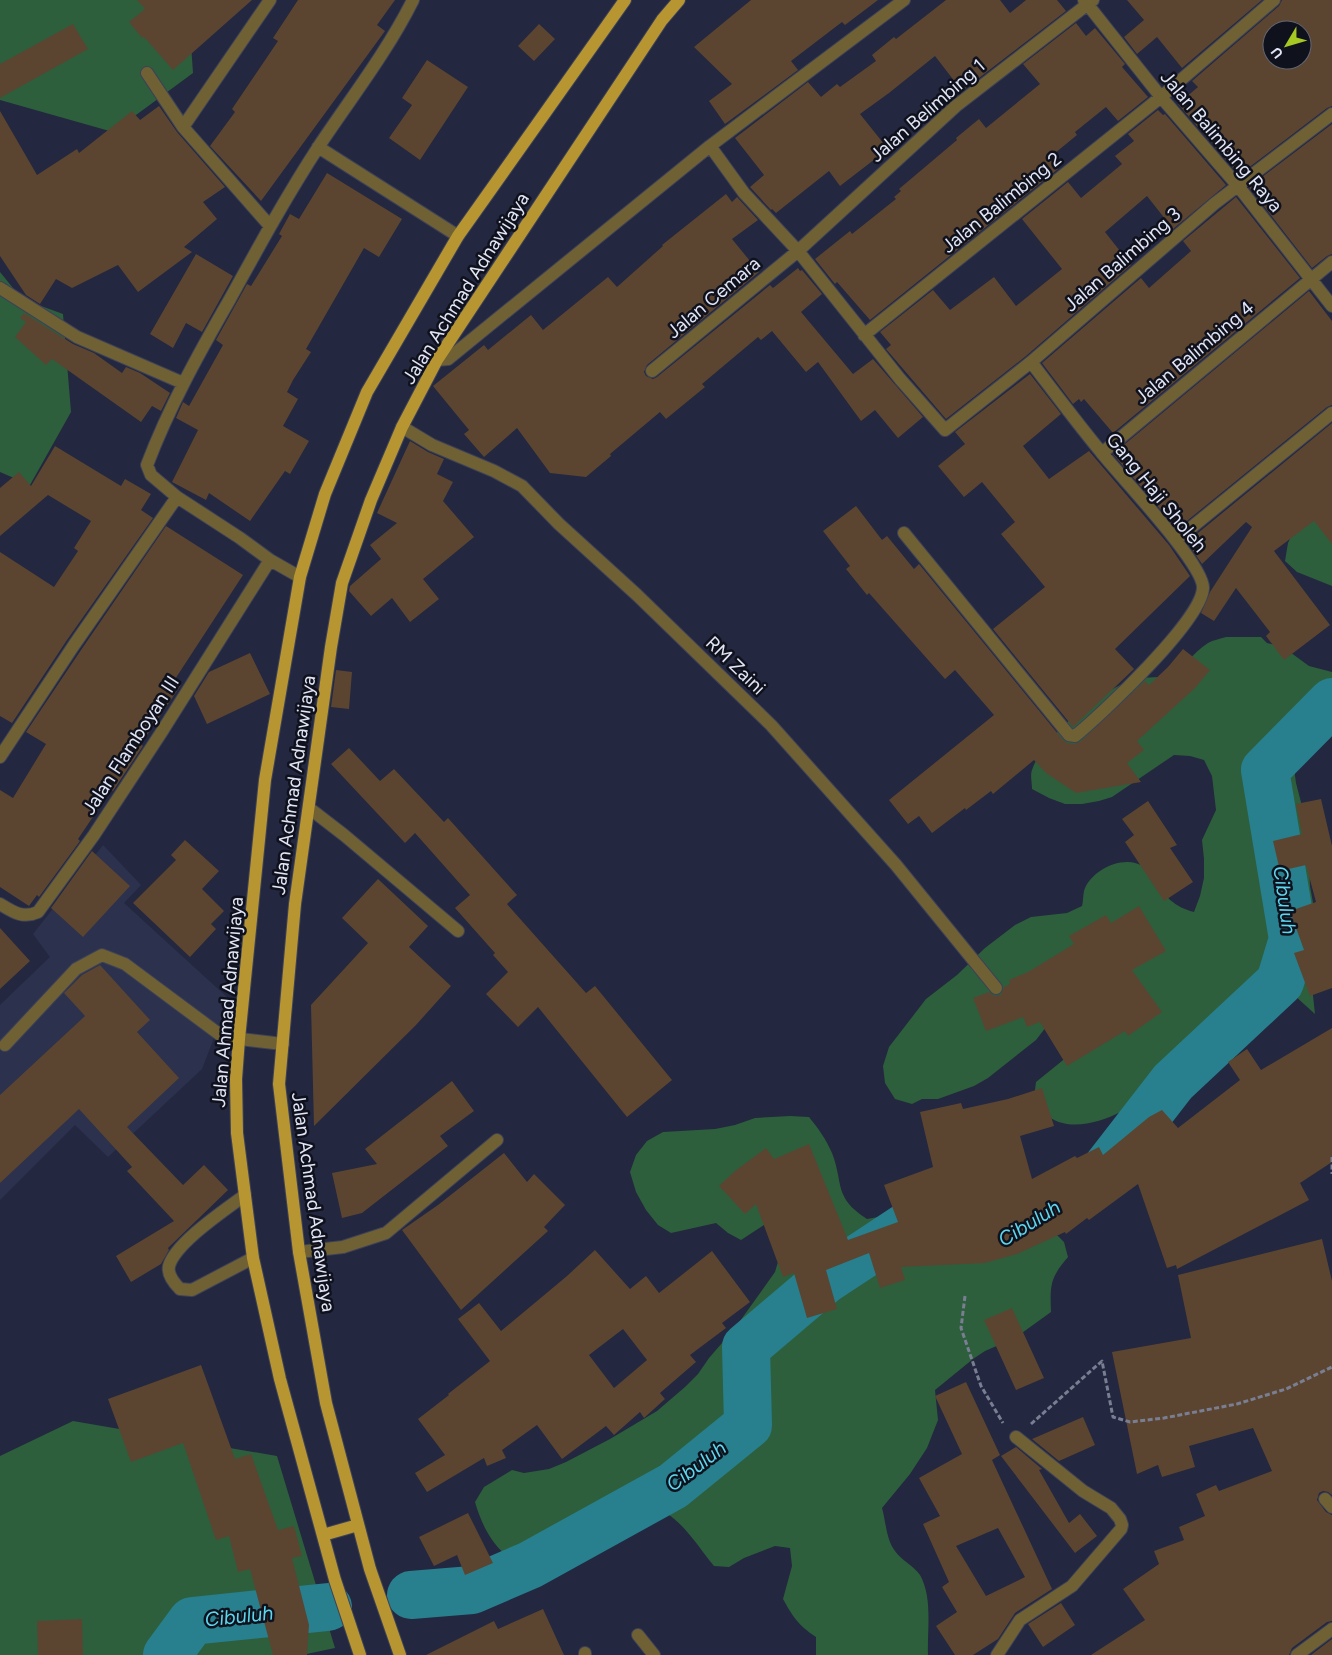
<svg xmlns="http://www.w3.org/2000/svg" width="1332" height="1655" viewBox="0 0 1332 1655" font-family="Figtree,sans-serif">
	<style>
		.built { fill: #2c314d }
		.green { fill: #2d5f3c }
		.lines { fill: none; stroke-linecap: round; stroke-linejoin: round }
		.river { stroke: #287f8e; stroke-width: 48 }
		.building { fill: #5b4531; fill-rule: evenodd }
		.minor-casing { stroke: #3e4258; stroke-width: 14 }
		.major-casing { stroke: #3e4258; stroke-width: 14 }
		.path { stroke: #7a7e92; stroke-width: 3; stroke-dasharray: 5 2.5; stroke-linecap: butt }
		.minor { stroke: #706135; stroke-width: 12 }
		.major { stroke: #b79632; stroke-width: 12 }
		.labels { text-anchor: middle; stroke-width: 5; stroke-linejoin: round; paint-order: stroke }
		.street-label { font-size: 19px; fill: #e1e5f5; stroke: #0f111c }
		.water-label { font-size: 20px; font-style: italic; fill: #5cd7ee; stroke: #0f111c }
	</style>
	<rect width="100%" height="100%" fill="#23273f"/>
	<path class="built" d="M103 845 141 885 124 903 229 999 202 1069 108 1157 75 1125 0 1200V1005L50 957 33 934Z"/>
	<path class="green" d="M0 0H188L193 73 113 132 0 100Z
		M0 272 22 299 63 314 71 412 30 485 0 472Z
		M1332 484V586L1297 572 1285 561 1288 543 1304 509Z
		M1226 637H1261L1267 643 1283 647 1309 666 1332 672V723L1317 730 1306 739 1298 753 1294 768 1296 783 1308 829 1310 886 1315 914 1309 958 1315 1014 1284 986C1271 996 1262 997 1247 1005 1238 1010 1228 1019 1220 1025 1211 1032 1201 1040 1194 1048 1182 1060 1173 1074 1161 1085 1135 1108 1076 1143 1044 1113 1040 1109 1037 1102 1034 1098L1036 1082 1078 1048 1046 1027 1036 1040 988 1078 974 1086 938 1099H922L912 1104 895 1099 885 1083 883 1066 889 1047 926 999 957 975 985 948 1015 925 1031 917 1067 913 1082 906C1083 902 1083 896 1084 891 1090 870 1125 853 1144 867 1148 870 1151 876 1153 880 1165 896 1174 907 1194 912L1200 896 1204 878V859L1202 840 1216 810 1212 776 1204 760 1190 756 1174 755 1112 797 1099 801 1082 804H1065L1049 798 1032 789C1032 783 1030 775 1032 770 1043 736 1102 688 1136 679 1147 676 1161 679 1170 674 1186 667 1193 652 1208 643 1213 640 1220 639 1226 637Z
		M790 1116 809 1117C818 1128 826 1139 832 1153 844 1184 833 1197 867 1219L884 1216 893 1222 1051 1229 1064 1242 1068 1257C1050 1278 1050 1285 1051 1312L1015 1338 985 1351 973 1359 935 1390 938 1420 927 1448 910 1474 882 1508C886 1522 886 1539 895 1551 901 1560 914 1566 920 1575 933 1598 927 1630 928 1655H816V1637C798 1625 793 1617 783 1599L792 1566 790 1548 775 1546 744 1558 729 1567 714 1566C698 1547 677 1511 651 1507 634 1505 626 1523 616 1534 593 1559 556 1578 521 1564 496 1554 482 1527 475 1502L484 1487 512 1470 524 1473 549 1469 566 1462 610 1439 657 1411 685 1387 698 1374 709 1358 735 1328 775 1272 780 1255 767 1223 741 1240 728 1233 716 1223 671 1233 658 1225 646 1210 636 1192 630 1172 636 1155 647 1141 663 1132 715 1129 735 1125 755 1118Z
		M73 1421 277 1456 335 1648 302 1655H0V1456Z"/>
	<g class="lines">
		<path class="river" d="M1101 1175 1173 1082 1280 982 1293 939 1265 770 1332 702
			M411 1595 472 1590 530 1565 673 1486 748 1425 746 1347 825 1280 916 1220
			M167 1655 192 1621 328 1607"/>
	</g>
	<path class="building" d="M137 0H252L173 70 144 37 142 38 129 22 145 9Z
		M298 0H395L377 25 385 31 261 201 210 146 235 112 232 109 278 41 273 38Z
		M751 0H878L845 25 842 22 791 61 798 70 725 124 709 101 732 84 694 47Z
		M946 0H1000L1010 13 1026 0H1057L1066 11 962 91 935 56 889 93 860 114 888 149 840 186 829 171 776 213 772 209 771 210 750 187 764 175 735 138 808 82 821 97 837 84 840 87 876 61 872 55 894 37 896 39Z
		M1127 0H1262L1182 68 1157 37 1137 54 1124 37 1144 20Z
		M1282 0H1332V106L1327 108 1239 175 1178 104 1198 87 1192 81 1279 6ZM1272 30H1302V60H1272Z
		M1076 23 1086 36 1095 28 1125 64 1122 67 1148 97 1118 121 1106 107 1075 132 1077 135 1049 158 1058 169 870 320 837 282 835 284 815 259 850 231 852 234 896 199 894 197 901 191 899 189 957 140 956 138 979 119 986 128 1040 84 1023 64Z
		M73 24 88 49 0 98V64Z
		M539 24 555 39 534 61 518 46Z
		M427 60 468 87 420 160 389 138 412 105 402 98Z
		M159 106 177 132 225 187 203 202 217 219 184 247 192 252 138 292 118 265 72 288 56 279 40 304 26 295 0 256V111L37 175 77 149 79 153 132 111 140 120Z
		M1158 110 1163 115 1165 114 1226 185 1173 229 1147 196 1105 232 1131 265 1026 356 946 419 886 349 891 345 880 332 933 290 950 310 994 277 1016 306 1062 269 1022 219 1068 182 1081 198 1122 164 1115 156 1134 141 1128 134Z
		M1332 124V254L1327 256 1312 268 1249 187Z
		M327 173 402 219 379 257 364 248 306 349 311 352 293 380 287 392 298 399 283 426 309 441 290 474 285 471 250 521 209 493 206 500 172 482 198 430 176 418 183 402 189 406 223 345 216 340 247 284 251 286 282 236 279 234 290 214 299 219Z
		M726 194 732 202 737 197 758 220 732 239 759 272 647 365 644 372 646 376 653 379 657 377 770 285 773 288 798 268 800 271 802 270 822 294 801 312 853 374 873 359 923 417 898 438 875 410 861 421 818 362 806 372 772 331 761 340 758 337 702 384 705 387 666 419 660 412 610 454 611 456 586 477 550 473 517 428 484 457 464 434 469 430 433 386 484 345 488 350 531 315 543 330 608 277 617 287 663 246 662 245Z
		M1236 197 1300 278 1113 433 1084 399 1081 402 1079 399 1073 404 1042 363 1141 278 1149 288 1191 251 1183 241Z
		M196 254 233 276 202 332 186 323 173 348 150 334Z
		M1309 291 1332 321V405L1327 407 1177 529 1113 454Z
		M24 313 73 344 94 353 122 373 126 367 140 373 170 393 161 411 152 406 141 422 52 359 46 365 15 337 26 322 20 318Z
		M1030 374 1061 414 1023 446 1049 479 1089 451 1169 545 1190 576 1115 649 1134 669 1073 727 993 629 1045 587 1001 534 1015 522 982 482 964 497 938 466 965 444 955 432Z
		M1332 423V544L1314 521 1274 551 1330 625 1284 660 1266 636 1270 632 1236 588 1214 621 1201 613 1210 592 1252 527 1246 522 1202 564 1187 542Z
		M410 441 428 452 444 459 437 474 453 482 443 501 474 537 423 579 439 599 410 622 392 598 371 616 349 591 350 586 381 559 370 545 397 523 377 513Z
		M55 446 121 486 125 479 151 494 141 510 153 518 67 640 12 723 0 716V552L54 587 78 551 74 548 91 521 48 495 0 536V488L19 472 31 486Z
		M856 506 882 540 887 536 914 569 919 564 1063 740 1067 743 1074 744 1080 742 1145 681 1149 685 1168 667 1183 649 1210 670 1195 688 1137 741 1144 750 1127 763 1141 782 1076 793 1046 773 1034 760 993 794 991 791 966 810 965 808 932 833 919 816 908 824 889 800 994 715 955 670 945 679 869 593 867 595 846 569 850 566 823 531Z
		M166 526 243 575 166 693 181 685 141 744 143 746 113 791 111 790 78 839 80 841 39 897 37 895 29 906 0 887V790L13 798 46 744 26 732 81 650Z
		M250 653 270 694 207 724 194 696 209 672Z
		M336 670 352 672 349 709 331 707Z
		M349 748 380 781 394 769 444 822 448 818 517 895 507 904 586 993 595 986 672 1080 627 1117 538 1007 518 1027 486 994 508 972 493 955 495 953 455 908 470 895 415 833 405 843 331 764Z
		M1321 799 1332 846V988L1310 996 1294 953 1304 950 1290 911 1316 902 1306 865 1280 871 1273 841 1302 834 1296 804Z
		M1148 801 1177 845 1170 848 1193 882 1164 901 1125 842 1134 835 1122 819Z
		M185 840 219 871 202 889 224 911 211 924 216 929 190 957 133 903 176 860 171 855Z
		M92 851 130 886 83 937 51 908Z
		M378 879 428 926 409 947 451 986 416 1025 314 1126 311 1005 368 943 342 918Z
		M1139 906 1166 951 1132 970 1162 1012 1128 1036 1125 1031 1067 1066 1040 1022 1027 1027 1023 1017 986 1031 973 998 989 992 994 996 1001 995 1004 987 1010 984 1009 980 1028 972 1074 944 1069 936 1106 915 1111 923Z
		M0 928 30 961 0 989Z
		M100 965 150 1020 137 1032 179 1078 127 1127 183 1185 204 1165 228 1190 168 1248 169 1250 161 1264 131 1282 116 1256 174 1221 127 1171 132 1167 79 1109 0 1183V1095L85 1016 64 993 82 975Z
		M1332 1028V1162L1300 1183 1309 1200 1177 1269 1176 1265 1167 1268 1138 1184 1089 1220 1087 1218 1066 1234 1065 1232 1017 1254 985 1263 901 1267 905 1280 880 1288 869 1253 826 1270 837 1309 807 1318 794 1273 783 1277 756 1204 745 1214 719 1186 735 1171 766 1148 774 1159 809 1144 848 1240 898 1222 884 1185 933 1167 920 1112 961 1103 963 1109 1008 1099 1042 1088 1054 1126 1020 1136 1032 1179 1075 1156 1077 1158 1099 1147 1103 1155 1149 1117 1162 1110 1178 1128 1240 1080 1228 1062 1247 1049 1261 1070Z
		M452 1081 474 1111 440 1136 448 1146 362 1213 342 1218 332 1173 377 1164 365 1149Z
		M504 1153 527 1182 534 1174 565 1205 544 1227 548 1231 461 1310 402 1230 438 1205Z
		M1322 1239 1332 1281V1495L1328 1492 1323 1491 1319 1493 1317 1500 1326 1512 1332 1515V1621L1327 1622 1292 1648 1289 1655H1091L1145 1620 1123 1589 1159 1564 1154 1551 1184 1540 1179 1527 1205 1516 1196 1494 1216 1485 1219 1491 1272 1471 1253 1428 1189 1446 1195 1467 1162 1477 1158 1465 1137 1474 1112 1352 1191 1338 1178 1275Z
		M595 1250 630 1289 646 1276 659 1293 712 1251 750 1302 722 1323 726 1328 690 1355 696 1362 660 1393 665 1399 644 1418 640 1412 614 1435 606 1426 562 1459 537 1425 502 1450 506 1458 487 1466 484 1458 427 1492 415 1473 445 1455 418 1419 449 1395 448 1394 490 1361 458 1319 479 1303 501 1331 567 1276ZM623 1329 647 1360 614 1388 589 1355Z
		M1012 1308 1044 1378 1016 1390 984 1320Z
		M201 1365 235 1459 251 1454 278 1530 294 1526 302 1556 292 1558 309 1625 307 1655H273L250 1569 238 1572 229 1536 216 1540 183 1443 131 1462 108 1399Z
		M966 1382 1000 1455 992 1460 1052 1589 1015 1613 998 1639 973 1655H955L936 1626 957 1612 942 1587 949 1582 923 1524 940 1516 919 1478 962 1454 935 1396ZM998 1528 1025 1577 986 1596 956 1546Z
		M1083 1417 1095 1445 1059 1461 1032 1439Z
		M1016 1447 1042 1469 1039 1470 1069 1523 1080 1514 1097 1536 1075 1553 1001 1456Z
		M468 1513 493 1563 465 1575 457 1555 434 1566 419 1537Z
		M1061 1603 1075 1625 1043 1647 1028 1624Z
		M543 1609 564 1655H426L494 1621 498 1629Z
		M82 1619 83 1655H38L37 1621Z
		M1332 1639V1655H1311Z"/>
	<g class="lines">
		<defs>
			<path id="minor" d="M1084 0 1161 97 1238 186 1332 306
				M147 73 183 127
				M710 146 744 193 798 251 900 379 945 430 1031 362 1214 204 1332 114
				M318 147 458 236
				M270 226 183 127 270 0
				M0 288 77 337 183 383
				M864 335 1161 97 1274 0
				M437 360 448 359 710 146 904 0
				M652 371 798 251 956 106 1093 0
				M402 427 432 445 494 471 522 486 559 524 637 595 771 725 896 865 996 988
				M1102 453 1332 262
				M904 533 1069 735 1075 736C1102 714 1202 620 1203 588 1204 564 1119 475 1101 452 1077 423 1054 392 1031 362
				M1176 540 1332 413
				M300 577 270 560 240 538 177 497 151 475 147 465C169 407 199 353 230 299 258 248 287 195 319 146 351 98 387 52 413 0
				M0 757 74 645 177 497
				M309 808 344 835 458 931
				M0 904C13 912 23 919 38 912L94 835 161 733 270 560
				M5 1045 76 969 102 955 125 964 223 1037 283 1044
				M245 1195C225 1210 175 1243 169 1266 167 1275 174 1283 180 1289L192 1290 253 1258
				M299 1252 343 1247 386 1233 497 1140
				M1325 1499 1332 1507
				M638 1635 654 1655
				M585 1653V1655
				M997 1655 1020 1620 1072 1586 1121 1529 1122 1525 1120 1519 1111 1508 1083 1491 1016 1437
				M1297 1655 1332 1629"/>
			<path id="major" d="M323 1535 358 1525
				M360 1655 335 1580 280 1379 253 1258 237 1133 236 1079 239 1039 265 780 300 577 325 494 367 392 458 236 625 0
				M400 1655 370 1569 326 1403 299 1252 279 1084 295 904 331 647 342 583 371 500 402 427 437 360 662 20 679 0"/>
		</defs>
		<use href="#minor" class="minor-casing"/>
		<use href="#major" class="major-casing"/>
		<path class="path" d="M1332 1157V1174
			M965 1296 961 1328 981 1386 1003 1423
			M1031 1424 1102 1361 1113 1417 1130 1422 1164 1418 1237 1404 1286 1389 1332 1367"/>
		<use href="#minor" class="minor"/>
		<use href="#major" class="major"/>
	</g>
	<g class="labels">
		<g class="street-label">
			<text transform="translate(927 110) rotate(-41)" y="7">Jalan Belimbing 1</text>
			<text transform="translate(1222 141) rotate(50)" y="7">Jalan Balimbing Raya</text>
			<text transform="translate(1001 202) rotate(-39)" y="7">Jalan Balimbing 2</text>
			<text transform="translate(1122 259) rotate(-41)" y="7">Jalan Balimbing 3</text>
			<text transform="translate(465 288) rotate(-58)" y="7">Jalan Achmad Adnawijaya</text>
			<text transform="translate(713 297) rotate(-40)" y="7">Jalan Cemara</text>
			<text transform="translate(1194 352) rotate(-40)" y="7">Jalan Balimbing 4</text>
			<text transform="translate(1157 492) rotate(51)" y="7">Gang Haji Sholeh</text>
			<text transform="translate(736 665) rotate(44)" y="7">RM Zaini</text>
			<text transform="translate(130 745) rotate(-57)" y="7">Jalan Flamboyan III</text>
			<text transform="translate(293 785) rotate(-82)" y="7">Jalan Achmad Adnawijaya</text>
			<text transform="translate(227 1002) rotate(-85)" y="7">Jalan Ahmad Adnawijaya</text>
			<text transform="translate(314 1202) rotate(82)" y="7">Jalan Achmad Adnawijaya</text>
		</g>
		<g class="water-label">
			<text transform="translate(1285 900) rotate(82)" y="7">Cibuluh</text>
			<text transform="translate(1029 1223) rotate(-32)" y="7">Cibuluh</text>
			<text transform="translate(696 1466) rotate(-37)" y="7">Cibuluh</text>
			<text transform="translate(239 1616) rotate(-6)" y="7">Cibuluh</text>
		</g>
	</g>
	<g transform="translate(1287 45) rotate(232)"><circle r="24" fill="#0f111c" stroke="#636673"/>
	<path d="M0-4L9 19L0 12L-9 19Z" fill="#a5c823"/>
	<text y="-8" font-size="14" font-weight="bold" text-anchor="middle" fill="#e1e5f5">U</text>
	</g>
</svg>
